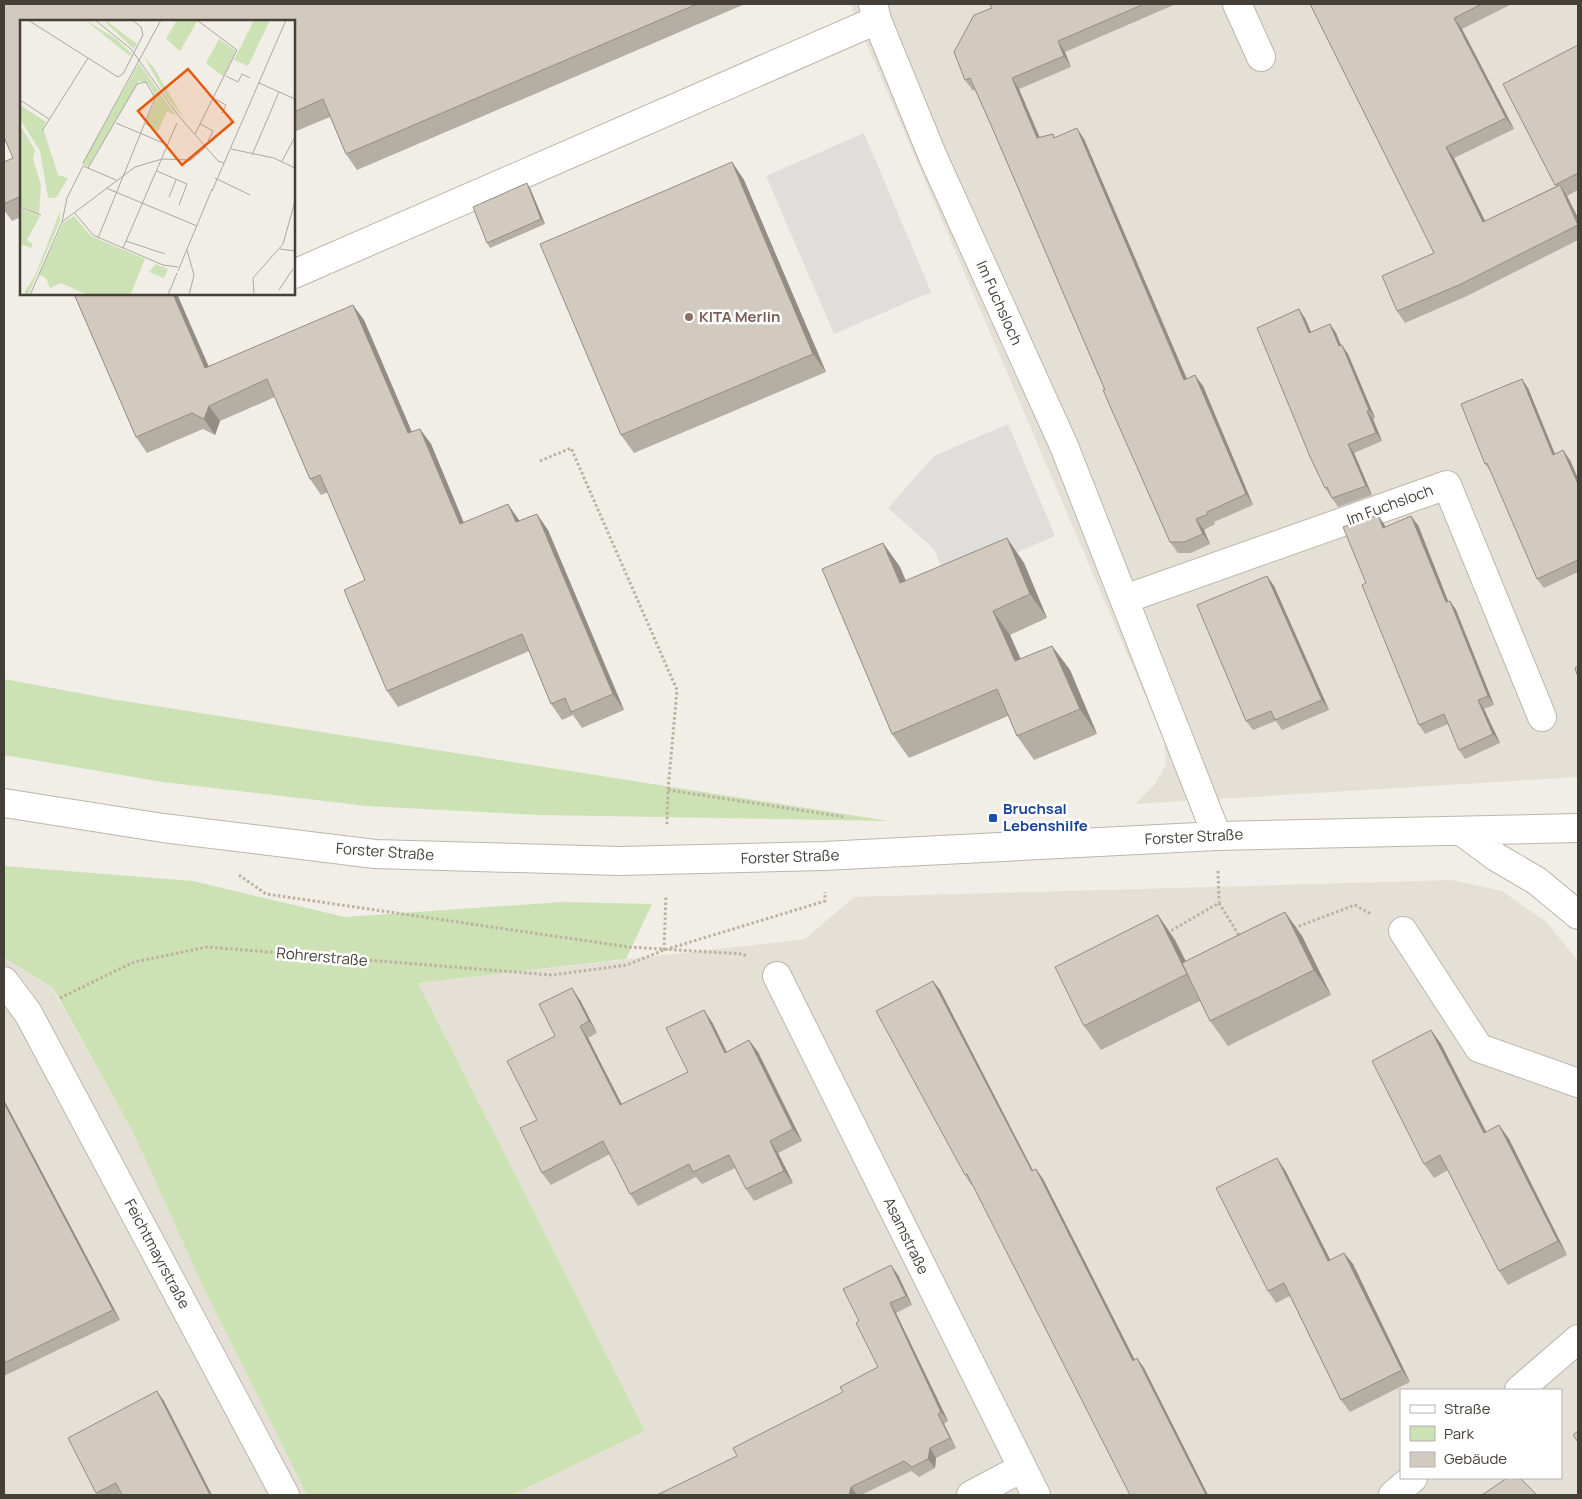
<svg xmlns="http://www.w3.org/2000/svg" width="1582" height="1499" viewBox="0 0 1582 1499" font-family="Manrope,sans-serif">
	<style>
		.residential { fill: #e5e0d6; fill-rule: evenodd }
		.green { fill: #cce1b4 }
		.parking { fill: #e0dedb }
		.lines { fill: none; stroke-linecap: round; stroke-linejoin: round }
		.minor-casing { stroke: #bcb6ab; stroke-width: 30 }
		.path { stroke: #bcb19e; stroke-width: 3; stroke-dasharray: 2.5 2.5; stroke-linecap: butt }
		.minor { stroke: #fff; stroke-width: 28 }
		.minor-bridge-casing { stroke: #bcb6ab; stroke-width: 30; stroke-linecap: butt }
		.minor-bridge { stroke: #fff; stroke-width: 28 }
		.wall { fill: #b5aea3 }
		.shaded-wall { fill: #938d85 }
		.building { fill: #d2cabe; stroke: #938d85 }
		.education-dot { fill: #8d6e63; stroke: #fff; stroke-width: 2 }
		.transit-dot { fill: #1a4fb4; stroke: #fff; stroke-width: 2 }
		.labels { text-anchor: middle; stroke-width: 5; stroke-linejoin: round; paint-order: stroke }
		.street-label { font-size: 15px; fill: #443f37; stroke: #fff }
		.education-label { font-size: 15px; font-weight: bold; fill: #785e54; stroke: #fff; text-anchor: start }
		.transit-label { font-size: 15px; font-weight: bold; fill: #164399; stroke: #fff; text-anchor: start }
		.inset-road { fill: none; stroke: #aca8a1; stroke-width: 1 }
		.view { fill: #e8590c; fill-opacity: 0.15; stroke: #e8590c; stroke-width: 2.5 }
		.inset-edge { fill: none; stroke: #443f37; stroke-width: 2.5 }
	</style>
	<rect width="100%" height="100%" fill="#f1eee7"/>
	<path class="residential" d="M852 4H1578V777L1135 804 1155 784 1166 764 1164 740 853 12Z
		M1453 880 1502 891 1546 922 1576 958 1578 964V1495H512L645 1431 418 983 805 939 854 897ZM1401 1390H1561V1478H1401Z
		M4 958 52 988 134 1134 205 1291 307 1495H4Z"/>
	<path class="green" d="M4 679 111 699 889 821 541 815 367 806 163 782 4 755Z
		M4 866 193 881 345 917 562 902 652 904 626 959 418 983 645 1431 512 1495H307L205 1291 134 1134 53 988 4 958Z"/>
	<path class="parking" d="M864 133 931 292 834 334 766 176Z
		M1008 424 1055 536 948 582 934 549 888 508 934 456Z"/>
	<g class="lines">
		<defs>
			<path id="minor" d="M873 4 877 20 933 157 1064 446 1217 836
				M1237 4 1261 57
				M294 274 877 20
				M1125 599 1447 485 1542 717
				M4 803 163 828 375 854 619 861
				M1461 831 1496 857 1537 881 1578 915
				M702 859 824 856 1217 836 1578 828
				M1403 931 1479 1048 1578 1083
				M777 976 1036 1495
				M4 981 28 1013 285 1495
				M1519 1390 1578 1339
				M971 1495 1022 1468
				M1393 1495 1413 1478"/>
		</defs>
		<use href="#minor" class="minor-casing"/>
		<path class="path" d="M540 461 571 448 677 690 668 790 667 824
			M668 790 845 817
			M1218 871 1219 902
			M239 875 266 894 629 947 743 954 747 957
			M1294 928 1355 905 1371 914
			M1167 933 1219 903 1240 937
			M664 950 666 895
			M60 998 134 962 207 947 552 975 627 965 664 950 825 901V892"/>
		<use href="#minor" class="minor"/>
		<defs>
			<path id="minor-bridge" d="M619 861 702 859"/>
		</defs>
		<use href="#minor-bridge" class="minor-bridge-casing"/>
		<use href="#minor-bridge" class="minor-bridge"/>
	</g>
	<path class="wall" d="M4 4H745L357 170 346 154 330 117 294 132V21H21V217L12 221 4 210V162L13 158Z
		M992 4H1176L1065 52 1071 67 1019 89 1040 137 1053 134 1055 138 1084 139 1187 379 1203 386 1253 505 1214 522 1215 524 1204 530 1210 544 1191 553H1178L1170 542 991 125 975 89 973 91 965 80 992 8Z
		M1310 4H1512L1462 29 1514 129 1454 158 1485 221 1556 186 1555 185 1578 45V190L1567 196 1578 218V240L1467 296 1405 323 1397 311 1434 253Z
		M732 162 744 180 826 372 634 453 621 435Z
		M530 188 545 224 490 248 487 243Z
		M74 294H177L208 366 364 320 412 432 420 429 431 444 464 523 519 520 520 521 548 530 624 710 582 728 573 715 562 720 551 704 529 651 398 707 387 691 365 580 328 492 321 495 310 479 275 397 220 421 215 435 203 429 147 453 136 437Z
		M1305 318 1311 332 1330 324 1336 333 1341 345 1348 354 1375 418 1373 419 1382 441 1354 453 1372 495 1338 507 1325 488Z
		M1528 388 1555 454 1570 460 1578 479V572L1544 588 1537 579 1492 473 1485 464Z
		M1384 524 1385 527 1418 525 1448 601H1450L1456 610 1494 705 1484 709 1500 743 1465 759 1459 750 1448 724 1425 734 1419 725 1366 583Z
		M1007 538 1024 563 1047 618 1010 635 1021 659 1052 646 1070 670 1097 734 1034 760 1017 736 1008 716 909 758 892 734 883 543 900 567 906 581Z
		M1267 576 1274 586 1329 710 1282 730 1276 721 1253 730 1246 721Z
		M1285 912 1302 936 1331 995 1228 1046 1210 1021 1200 1001 1101 1050 1084 1026 1158 915 1175 940 1186 961Z
		M933 981 940 990 1033 1170 1036 1169 1043 1179 1134 1360 1137 1358 1144 1368 1208 1495 972 1184 971 1185 965 1175Z
		M580 1000 597 1033 588 1038 622 1104 688 1072 712 1022 727 1052 749 1040 758 1052 802 1141 778 1153 793 1183 754 1201 746 1189 735 1168 702 1184 696 1177 638 1206 630 1194 610 1154 551 1185 542 1173 555 1036Z
		M1431 1030 1441 1044 1486 1132 1499 1125 1509 1139 1567 1255 1508 1285 1499 1271 1448 1170 1434 1178 1424 1164Z
		M4 1100 120 1320 4 1376Z
		M1285 1170 1330 1260 1344 1253 1353 1264 1410 1382 1350 1412 1341 1400 1290 1296 1276 1303 1268 1291Z
		M898 1275 912 1305 896 1313 948 1421 944 1424 956 1448 936 1458 935 1468 919 1477 911 1471 861 1495H657L737 1456 843 1392 878 1367 859 1321Z
		M164 1401 121 1493 116 1495H98L96 1493Z"/>
	<path class="shaded-wall" d="M1454 18 1462 29 1514 129 1506 118Z
		M1058 41 1065 52 1071 67 1064 56Z
		M1012 78 1019 89 1044 149 1037 138Z
		M1077 128 1084 139 1192 391 1184 380Z
		M1446 147 1454 158 1491 233 1483 222Z
		M732 162 744 180 826 372 813 354Z
		M527 183 530 188 545 224 541 219Z
		M1560 185 1567 196 1578 218V223Z
		M173 294H177L216 383 205 368Z
		M353 305 364 320 419 449 408 433Z
		M1299 309 1305 318 1315 342 1309 333Z
		M1330 324 1336 333 1345 355 1339 346Z
		M1342 345 1348 354 1375 418 1369 410Z
		M1195 375 1203 386 1253 505 1246 494Z
		M1522 379 1528 388 1559 464 1553 455Z
		M209 406 220 421 215 435 204 419Z
		M1367 411 1373 419 1382 441 1376 433Z
		M420 429 431 444 471 540 460 524Z
		M1348 444 1354 453 1372 495 1366 486Z
		M1563 450 1570 460 1578 479V484Z
		M508 504 519 520 527 538 516 522Z
		M537 514 548 530 624 710 613 694Z
		M1378 515 1384 524 1389 537 1383 528Z
		M1411 516 1418 525 1452 611 1446 602Z
		M1196 519 1204 530 1210 544 1203 534Z
		M1007 538 1024 563 1047 618 1030 594Z
		M883 543 900 567 917 608 900 583Z
		M1267 576 1274 586 1329 710 1322 700Z
		M1450 601 1456 610 1494 705 1488 696Z
		M993 611 1010 635 1032 686 1015 661Z
		M1052 646 1070 670 1097 734 1080 709Z
		M1478 700 1484 709 1500 743 1493 734Z
		M1285 912 1302 936 1331 995 1314 970Z
		M1158 915 1175 940 1204 999 1187 974Z
		M933 981 940 990 1038 1181 1032 1171Z
		M572 988 580 1000 597 1033 589 1021Z
		M704 1010 712 1022 733 1065 725 1053Z
		M580 1026 588 1038 628 1117 620 1105Z
		M1431 1030 1441 1044 1494 1147 1484 1133Z
		M749 1040 758 1052 802 1141 793 1129Z
		M4 1100 120 1320 113 1310 4 1103Z
		M1499 1125 1509 1139 1567 1255 1558 1241Z
		M770 1141 778 1153 793 1183 784 1171Z
		M1277 1158 1285 1170 1337 1273 1328 1261Z
		M1036 1169 1043 1179 1140 1370 1133 1361Z
		M1344 1253 1353 1264 1410 1382 1402 1370Z
		M891 1265 898 1275 912 1305 906 1296Z
		M890 1303 896 1313 948 1421 941 1412Z
		M1137 1358 1144 1368 1208 1495H1206Z
		M157 1391 164 1401 212 1495H210Z
		M938 1414 944 1424 956 1448 950 1438Z
		M930 1448 936 1458 935 1468 928 1459Z
		M851 1487 857 1495H849Z"/>
	<path class="building" d="M4 4H697L346 154 323 99 294 112V21H21V196L4 204V162L13 158 4 137Z
		M992 4H1144L1058 41 1064 56 1012 78 1037 138 1053 134 1054 138 1077 128 1184 380 1195 375 1246 494 1207 512 1208 514 1196 519 1203 534 1184 542H1170L1103 390H1105L991 125 970 78 965 80 954 52 974 15 992 8 990 5Z
		M1310 4H1482L1454 18 1506 118 1446 147 1483 222 1560 185 1578 225 1459 285 1397 311 1382 276 1434 253Z
		M1578 45V173L1555 185 1503 84Z
		M732 162 813 354 621 435 540 244Z
		M527 183 541 219 487 243 473 207Z
		M74 294H173L205 368 353 305 408 433 420 429 460 524 508 504 516 522 537 514 613 694 571 712 565 698 551 704 522 634 387 691 344 590 365 580 320 475 310 479 267 379 209 406 204 419 192 413 136 437Z
		M1299 309 1309 333 1330 324 1339 346 1342 345 1369 410 1367 411 1376 433 1348 444 1366 486 1332 498 1327 487 1325 488 1311 459 1257 328Z
		M1522 379 1553 455 1563 450 1578 484V560L1537 579 1487 463 1485 464 1461 404Z
		M1378 515 1383 528 1411 516 1446 602 1450 601 1488 696 1478 700 1493 734 1459 750 1444 714 1419 725 1362 585 1366 583 1343 527Z
		M1007 538 1030 594 993 611 1015 661 1052 646 1080 709 1017 736 997 689 892 734 822 569 883 543 900 583Z
		M1267 576 1322 700 1275 720 1271 711 1246 721 1197 605Z
		M1578 666V677L1575 668Z
		M1285 912 1314 970 1210 1021 1182 963Z
		M1158 915 1187 974 1084 1026 1055 967Z
		M933 981 1032 1171 1036 1169 1133 1361 1137 1358 1206 1495H1130L967 1174 965 1175 876 1011Z
		M572 988 589 1021 580 1026 620 1105 688 1072 666 1028 704 1010 725 1053 749 1040 793 1129 770 1141 784 1171 746 1189 729 1155 693 1172 689 1164 630 1194 603 1141 542 1173 520 1128 537 1120 507 1061 555 1036 539 1004Z
		M1431 1030 1484 1133 1499 1125 1558 1241 1499 1271 1440 1155 1424 1164 1372 1061Z
		M4 1103 113 1310 4 1363Z
		M1277 1158 1328 1261 1344 1253 1402 1370 1341 1400 1284 1283 1268 1291 1216 1188Z
		M891 1265 906 1296 890 1303 941 1412 938 1414 950 1438 930 1448 928 1459 912 1467 904 1461 851 1487 849 1495H657L737 1456 733 1448 843 1392 840 1387 878 1367 856 1323 859 1321 843 1289Z
		M157 1391 210 1495H122L116 1483 96 1493 68 1438Z
		M1578 1431V1442L1573 1435Z
		M1507 1478H1520L1537 1495H1482Z"/>
	<circle class="education-dot" cx="689" cy="317" r="5"/>
	<rect class="transit-dot" x="988" y="813" width="10" height="10" rx="2.5"/>
	<g class="labels">
		<g class="street-label">
			<text transform="translate(999 303) rotate(66)" y="5">Im Fuchsloch</text>
			<text transform="translate(1390 505) rotate(-20)" y="5">Im Fuchsloch</text>
			<text transform="translate(1194 837) rotate(-3)" y="5">Forster Straße</text>
			<text transform="translate(385 852) rotate(4)" y="5">Forster Straße</text>
			<text transform="translate(790 857) rotate(-2)" y="5">Forster Straße</text>
			<text transform="translate(322 957) rotate(5)" y="5">Rohrerstraße</text>
			<text transform="translate(906 1236) rotate(64)" y="5">Asamstraße</text>
			<text transform="translate(157 1254) rotate(62)" y="5">Feichtmayrstraße</text>
		</g>
		<g class="education-label">
			<text x="699" y="322">KITA Merlin</text>
		</g>
		<g class="transit-label">
			<text x="1003" y="814">Bruchsal<tspan x="1003" dy="17">Lebenshilfe</tspan></text>
		</g>
	</g>
	<g transform="translate(20 20)">
		<rect width="275" height="275" fill="#f1eee7"/>
		<path d="M65 0 95 18 112 34 110 36ZM85 0 117 24 114 29 86 3ZM157 0 177 1 160 31 146 19ZM234 0H250L228 46 214 40ZM199 19 216 31 204 57 186 43ZM123 35 134 48 166 102 146 76ZM119 43 156 96 147 91 138 111 125 105 136 78 129 64 119 61 68 147 62 144ZM0 85 26 102 23 108 38 155 48 158 36 178H28L20 131 0 99ZM0 105 15 130 13 139 21 165 19 194 0 186ZM0 188 20 196 7 220 13 224 11 228 0 224ZM40 191V201L8 275H3L16 254ZM54 196 71 216 125 239 110 275H68L41 263 30 268 26 258 19 255 43 203ZM136 244 148 249 144 258 129 252Z" fill="#cce1b4"/>
		<path class="inset-road" d="M8 0 98 57 103 54 123 15 121 7 112 0M75 0 111 29 157 94 198 141 204 143M206 56 218 62 222 54 230 58M239 63 275 79M193 78 206 85 202 93M0 80 29 99M96 103 148 125M180 104 193 111 188 121M22 111 68 38M175 114 217 30 177 0M211 129 254 138 275 148M232 135 259 72M262 141 275 117M63 143 141 0M68 148 117 64 126 62 135 78 78 218M137 151 167 164 159 185M195 158 230 175M86 168 177 206M192 171 266 0M149 177 156 160M0 187 21 195M54 192 73 215 143 245 158 247M42 202 47 178 63 146 96 160M106 221 145 234M103 228 157 103M260 229 275 231M167 230 174 255 169 275M158 251 192 169M259 270 273 249M10 275 42 202 115 147 142 139 171 140 186 127M148 275 157 253M234 275 233 258 263 224 275 181"/>
		<path class="view" d="M168 49 213 102 162 145 118 91Z"/>
		<rect width="275" height="275" class="inset-edge"/>
	</g>
	<rect width="1582" height="1499" fill="none" stroke="#443f37" stroke-width="10"/>
	<rect x="1400" y="1389" width="162" height="90" fill="#ffffff" stroke="#b4b2af"/>
	<rect x="1410" y="1405" width="25" height="8" fill="#ffffff" stroke="#b4b2af"/>
	<text x="1444" y="1414" font-size="15" fill="#443f37">Straße</text>
	<rect x="1410" y="1426" width="25" height="15" fill="#cce1b4" stroke="#b4b2af"/>
	<text x="1444" y="1439" font-size="15" fill="#443f37">Park</text>
	<rect x="1410" y="1452" width="25" height="15" fill="#d2cabe" stroke="#b4b2af"/>
	<text x="1444" y="1464" font-size="15" fill="#443f37">Gebäude</text>
</svg>
